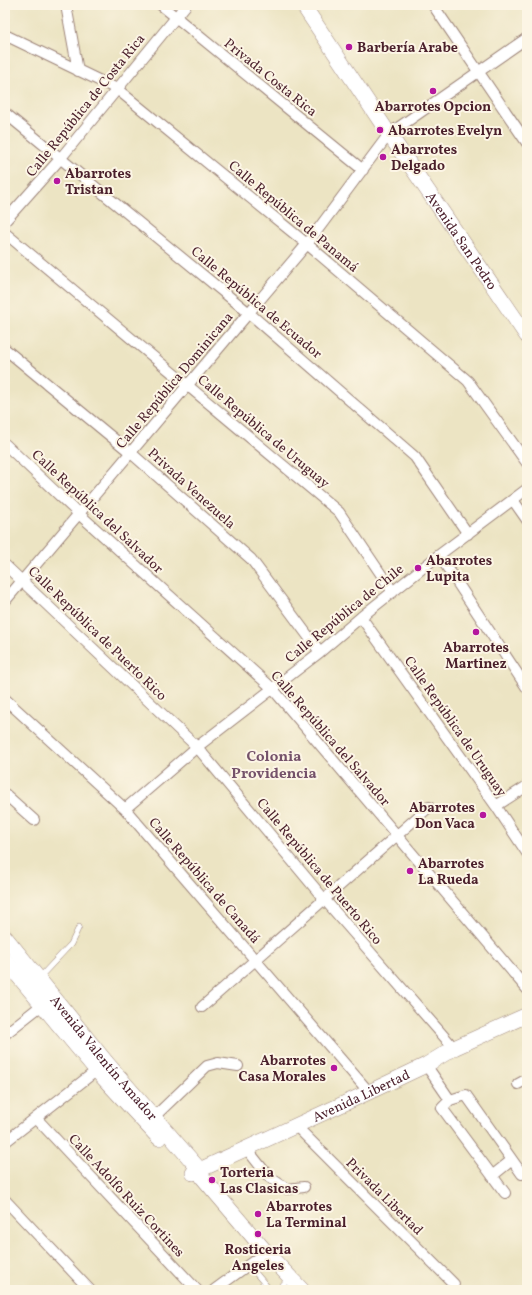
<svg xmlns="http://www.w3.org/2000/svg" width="532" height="1295" viewBox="0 0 532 1295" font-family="Vollkorn,serif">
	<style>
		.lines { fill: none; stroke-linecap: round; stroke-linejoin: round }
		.lane-casing { stroke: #9b8277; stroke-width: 6 }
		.street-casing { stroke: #9b8277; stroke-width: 12 }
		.secondary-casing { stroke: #9b8277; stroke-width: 16 }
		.lane { stroke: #fff; stroke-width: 5 }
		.street { stroke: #fff; stroke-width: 10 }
		.secondary { stroke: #fff; stroke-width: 15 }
		.poi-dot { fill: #b5179e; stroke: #fcf5e5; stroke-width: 1.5 }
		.labels { text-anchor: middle; stroke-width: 4; stroke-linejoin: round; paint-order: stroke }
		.poi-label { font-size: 14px; font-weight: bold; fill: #4a1f2b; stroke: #fcf5e5; text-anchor: start }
		.street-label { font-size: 14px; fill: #4a1f2b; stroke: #fcf5e5 }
		.neighbourhood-label { font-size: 15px; font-weight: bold; fill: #75526a; stroke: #fcf5e5 }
	</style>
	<rect width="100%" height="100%" fill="#fcf5e5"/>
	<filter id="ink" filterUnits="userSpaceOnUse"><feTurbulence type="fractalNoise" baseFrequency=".025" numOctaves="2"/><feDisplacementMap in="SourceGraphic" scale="8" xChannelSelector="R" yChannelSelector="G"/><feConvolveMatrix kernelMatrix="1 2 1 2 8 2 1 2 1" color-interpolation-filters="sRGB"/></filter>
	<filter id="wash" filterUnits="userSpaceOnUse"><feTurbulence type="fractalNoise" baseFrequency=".012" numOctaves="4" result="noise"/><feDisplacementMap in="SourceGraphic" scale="16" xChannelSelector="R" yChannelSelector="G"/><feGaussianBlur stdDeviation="0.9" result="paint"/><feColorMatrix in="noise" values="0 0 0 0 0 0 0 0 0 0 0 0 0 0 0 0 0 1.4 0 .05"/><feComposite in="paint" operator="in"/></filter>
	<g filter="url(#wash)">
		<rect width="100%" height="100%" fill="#ece4c3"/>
	</g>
	<g filter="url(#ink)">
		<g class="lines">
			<defs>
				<path id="lane" d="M40 977 71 944 79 927
					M249 1265 270 1290
					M278 1290 289 1278"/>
				<path id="street" d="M66 5 78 71
					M161 5 363 170
					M433 5 527 143
					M5 35 117 89 307 244 468 381 527 463
					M5 113 249 313 415 457 468 534
					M5 221 60 159 186 5
					M5 233 339 512 393 592
					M5 349 131 453 251 559 320 652
					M5 444 79 514 272 688 527 989
					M513 500 527 520
					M439 555 527 688
					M5 565 197 747 324 899 454 1048
					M5 601 307 244 389 134 527 38
					M361 617 496 806 527 853
					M5 699 125 809 369 1092
					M5 794 34 820
					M496 806 527 786
					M125 809 197 747 320 652 361 617 439 555 527 489
					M202 1007 429 807
					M5 1034 47 1001
					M426 1065 450 1100
					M518 1084 527 1079
					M154 1117 207 1066 218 1063 238 1066
					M37 1119 197 1290
					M296 1126 454 1284
					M5 1142 101 1067
					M246 1148 269 1177 287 1189 304 1187
					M492 1176 512 1160
					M505 1193 442 1108 450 1100 466 1095 522 1174
					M5 1200 90 1290
					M214 1290 266 1252"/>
				<g id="secondary">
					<path id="s1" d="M303 5 389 134 527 336"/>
					<path id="s2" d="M5 937 106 1062 199 1169 203 1178 266 1252 302 1290"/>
					<path d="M5 960 97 1071 159 1138"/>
					<path id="s3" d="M193 1173 369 1092 426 1065 454 1048 527 1015"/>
				</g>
			</defs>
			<use href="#lane" class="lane-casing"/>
			<use href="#street" class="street-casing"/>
			<use href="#secondary" class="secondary-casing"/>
			<use href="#lane" class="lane"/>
			<use href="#street" class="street"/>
			<use href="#secondary" class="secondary"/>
		</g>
	</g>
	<g class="poi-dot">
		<circle cx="349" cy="47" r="4"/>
		<circle cx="433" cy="91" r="4"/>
		<circle cx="380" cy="130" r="4"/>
		<circle cx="383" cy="157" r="4"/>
		<circle cx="57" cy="181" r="4"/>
		<circle cx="418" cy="568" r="4"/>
		<circle cx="476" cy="632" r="4"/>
		<circle cx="483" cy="815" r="4"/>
		<circle cx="410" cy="871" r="4"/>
		<circle cx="334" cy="1068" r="4"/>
		<circle cx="212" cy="1180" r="4"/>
		<circle cx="258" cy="1214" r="4"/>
		<circle cx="258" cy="1234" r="4"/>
	</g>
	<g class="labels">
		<g class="poi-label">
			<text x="357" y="52">Barbería Arabe</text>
			<text x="433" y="111" text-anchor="middle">Abarrotes Opcion</text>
			<text x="388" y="135">Abarrotes Evelyn</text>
			<text x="391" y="154">Abarrotes<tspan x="391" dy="16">Delgado</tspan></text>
			<text x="65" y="178">Abarrotes<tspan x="65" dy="16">Tristan</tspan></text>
			<text x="426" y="565">Abarrotes<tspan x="426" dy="16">Lupita</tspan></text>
			<text x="476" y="652" text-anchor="middle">Abarrotes<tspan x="476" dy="16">Martinez</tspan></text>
			<text x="475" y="812" text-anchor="end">Abarrotes<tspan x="475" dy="16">Don Vaca</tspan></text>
			<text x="418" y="868">Abarrotes<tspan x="418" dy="16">La Rueda</tspan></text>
			<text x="326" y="1065" text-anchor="end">Abarrotes<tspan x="326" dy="16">Casa Morales</tspan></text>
			<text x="220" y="1177">Torteria<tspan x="220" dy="16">Las Clasicas</tspan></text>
			<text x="266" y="1211">Abarrotes<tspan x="266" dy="16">La Terminal</tspan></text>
			<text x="258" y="1254" text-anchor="middle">Rosticeria<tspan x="258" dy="16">Angeles</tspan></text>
		</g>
		<g class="street-label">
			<text transform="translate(271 77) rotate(39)" y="5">Privada Costa Rica</text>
			<text transform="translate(85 105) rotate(-51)" y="5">Calle República de Costa Rica</text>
			<text transform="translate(294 216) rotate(40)" y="5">Calle República de Panamá</text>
			<text dy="5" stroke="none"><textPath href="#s1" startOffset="284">Avenida San Pedro</textPath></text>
			<text transform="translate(257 302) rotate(40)" y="5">Calle República de Ecuador</text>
			<text transform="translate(174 380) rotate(-50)" y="5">Calle República Dominicana</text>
			<text transform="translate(264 431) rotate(40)" y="5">Calle República de Uruguay</text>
			<text transform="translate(192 488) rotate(42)" y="5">Privada Venezuela</text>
			<text transform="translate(98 511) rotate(43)" y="5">Calle República del Salvador</text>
			<text transform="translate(344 613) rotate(-39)" y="5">Calle República de Chile</text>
			<text transform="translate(98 633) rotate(44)" y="5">Calle República de Puerto Rico</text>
			<text transform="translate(456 726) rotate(55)" y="5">Calle República de Uruguay</text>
			<text transform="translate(331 738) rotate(49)" y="5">Calle República del Salvador</text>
			<text transform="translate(320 871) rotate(50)" y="5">Calle República de Puerto Rico</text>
			<text transform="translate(205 880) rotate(49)" y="5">Calle República de Canadá</text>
			<text dy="5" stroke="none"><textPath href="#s2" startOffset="156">Avenida Valentín Amador</textPath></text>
			<text dy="5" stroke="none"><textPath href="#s3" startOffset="185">Avenida Libertad</textPath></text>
			<text transform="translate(127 1195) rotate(47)" y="5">Calle Adolfo Ruiz Cortines</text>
			<text transform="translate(385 1196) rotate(45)" y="5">Privada Libertad</text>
		</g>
		<g class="neighbourhood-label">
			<text x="274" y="761">Colonia<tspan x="274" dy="17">Providencia</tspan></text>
		</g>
	</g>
	<rect width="532" height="1295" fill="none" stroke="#fcf5e5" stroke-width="20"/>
</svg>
